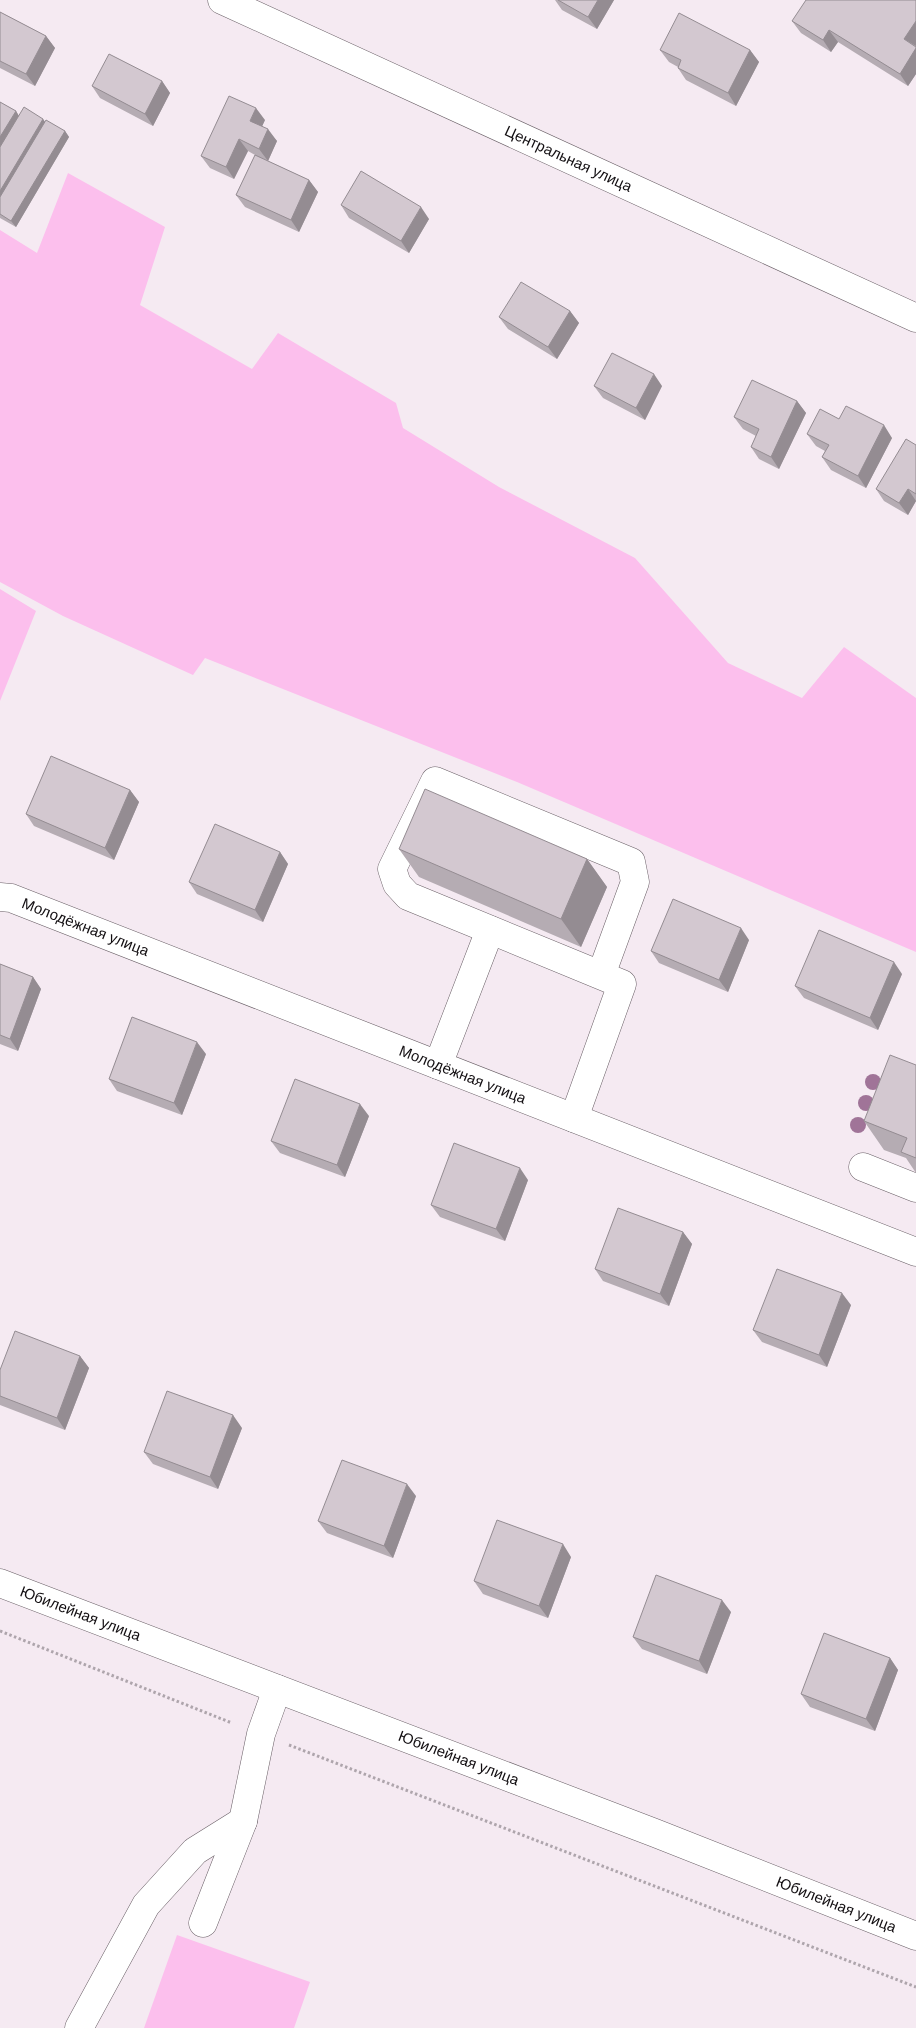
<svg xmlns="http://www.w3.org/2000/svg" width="916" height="2028" viewBox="0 0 916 2028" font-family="'DM Sans',sans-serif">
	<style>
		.green { fill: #fcbfed }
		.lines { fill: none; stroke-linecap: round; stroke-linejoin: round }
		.minor-casing { stroke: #695f66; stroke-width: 29 }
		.path { stroke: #aea5ac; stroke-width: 3; stroke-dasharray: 2.5 2.5; stroke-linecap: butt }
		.minor { stroke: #fff; stroke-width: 28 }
		.tree { fill: #a07498 }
		.wall { fill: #b5acb3 }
		.shaded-wall { fill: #948c92 }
		.building { fill: #d3c8d0; stroke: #948c92 }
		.labels { text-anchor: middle; stroke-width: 4; stroke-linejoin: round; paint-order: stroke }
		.street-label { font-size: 15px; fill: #120e11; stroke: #fef9fd }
	</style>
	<rect width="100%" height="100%" fill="#f5eaf2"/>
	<path class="green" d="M68 173 165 227 140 305 252 369 278 333 396 403 403 428 499 487 635 558 728 663 802 698 844 647 916 698V952L517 782 205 658 193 675 63 616 0 582V230L37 253Z
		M0 589 36 611 0 701Z
		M177 1935 310 1982 294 2028H144Z"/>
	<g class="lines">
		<defs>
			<g id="minor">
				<path id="s1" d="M222 0 916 318"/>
				<path id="s2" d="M0 897 11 898 916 1252"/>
				<path d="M438 1065 490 930"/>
				<path d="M574 1118 622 984 408 896 397 884 392 869 435 781 631 862 635 882 601 975"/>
				<path d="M863 1167 916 1188"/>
				<path id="s3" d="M0 1583 655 1833 916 1936"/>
				<path d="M203 1923 243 1821 261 1734 277 1689"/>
				<path d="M79 2028 146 1905 195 1851 243 1821"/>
			</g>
		</defs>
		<use href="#minor" class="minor-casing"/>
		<path class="path" d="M0 1631 232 1723
			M289 1745 916 1987"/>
		<use href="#minor" class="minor"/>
	</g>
	<g class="tree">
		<circle cx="873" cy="1082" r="8"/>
		<circle cx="866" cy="1103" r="8"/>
		<circle cx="858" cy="1125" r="8"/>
	</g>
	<path class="wall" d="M555 0H614L597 29 562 10Z
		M916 0V74L908 86 838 42 831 52 801 33 792 21Z
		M0 12 46 36 55 48 35 86 0 68Z
		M660 50H750L759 62 736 106 686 80 678 68V67L669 62Z
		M162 81 170 93 153 126 100 98 92 86Z
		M0 102 16 111 19 116 43 119 45 122 65 131 69 137 16 227 0 218Z
		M265 120 262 126 277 141 268 161 309 180 318 192 299 232 245 207 236 195 255 155 248 151 234 179 210 168 201 156Z
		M341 205 429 219 409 253 349 218Z
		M570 311 579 323 557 359 508 329 499 317Z
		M594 386H662L645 420 603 398Z
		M797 401 806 413 779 469 759 459 751 447 756 436 743 429 734 417Z
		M839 419 892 438 866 488 831 470 822 457 825 451 816 446 807 434Z
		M916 445V501L908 515 884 501 876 489Z
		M130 790 139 802 114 860 34 826 26 814Z
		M399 849 587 859 607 887 581 947 419 877Z
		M280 852 288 864 263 922 197 894 189 882Z
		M749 940 728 992 659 963 651 951Z
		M0 964 33 977 41 989 18 1051 0 1044Z
		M902 974 878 1030 804 998 795 986Z
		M206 1054 182 1115 117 1091 109 1079Z
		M916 1065V1173L906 1158 884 1150 864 1121Z
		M369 1116 345 1177 280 1153 271 1141Z
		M528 1180 505 1241 440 1217 431 1205Z
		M683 1232 692 1244 669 1306 603 1281 595 1269Z
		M851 1305 827 1367 762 1342 753 1330Z
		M80 1356 89 1368 65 1430 0 1405V1396Z
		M242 1428 218 1489 153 1464 144 1452Z
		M416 1496 393 1558 327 1533 318 1521Z
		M571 1557 548 1618 483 1594 474 1581Z
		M731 1612 707 1674 642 1649 633 1637Z
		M890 1658 898 1670 875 1731 810 1707 801 1694Z"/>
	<path class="shaded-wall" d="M598 0H614L597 29 588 17Z
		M916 21V46L904 39Z
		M829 30 838 42 831 52 823 40Z
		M46 36 55 48 35 86 26 74Z
		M916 48V74L908 86 900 74Z
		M750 50 759 62 736 106 728 93Z
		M162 81 170 93 153 126 145 114Z
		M256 108 265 120 259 133 250 121Z
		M16 111 20 118 0 151V137Z
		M43 119 47 125 0 204V191Z
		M268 129 277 141 268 161 259 149Z
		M65 131 69 137 16 227 11 221Z
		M239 139 248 151 234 179 226 167Z
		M309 180 318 192 299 232 291 220Z
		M421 207 429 219 409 253 401 241Z
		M570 311 579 323 557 359 548 347Z
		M654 374 662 386 645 420 636 408Z
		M797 401 806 413 779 469 771 457Z
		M884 425 892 438 866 488 858 476Z
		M908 489 916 501 908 515 899 503Z
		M130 790 139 802 114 860 105 848Z
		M280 852 288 864 263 922 255 910Z
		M587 859 607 887 581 947 561 919Z
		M741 928 749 940 728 992 719 980Z
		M894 962 902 974 878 1030 870 1018Z
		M33 977 41 989 18 1051 10 1039Z
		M197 1042 206 1054 182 1115 174 1103Z
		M360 1104 369 1116 345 1177 337 1165Z
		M520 1168 528 1180 505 1241 496 1229Z
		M683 1232 692 1244 669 1306 660 1294Z
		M842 1293 851 1305 827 1367 819 1355Z
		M80 1356 89 1368 65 1430 57 1418Z
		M233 1415 242 1428 218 1489 210 1477Z
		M407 1484 416 1496 393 1558 384 1546Z
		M563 1544 571 1557 548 1618 539 1606Z
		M722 1600 731 1612 707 1674 699 1661Z
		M890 1658 898 1670 875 1731 866 1719Z"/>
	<path class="building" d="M558 0H598L588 17Z
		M806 0H916V21L904 39 916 47V48L900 74 829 30 823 40 792 21Z
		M0 12 46 36 26 74 0 61Z
		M679 13 750 50 728 93 678 68 681 60 660 50Z
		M109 54 162 81 145 114 92 86Z
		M229 96 256 108 250 121 268 129 259 149 239 139 226 167 201 156Z
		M0 102 16 111 0 137Z
		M24 107 43 119 0 191V147Z
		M46 120 65 131 11 221 0 214V197Z
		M255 155 309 180 291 220 236 195Z
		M361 171 421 207 401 241 341 205Z
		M521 282 570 311 548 347 499 317Z
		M612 353 654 374 636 408 594 386Z
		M752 380 797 401 771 457 751 447 759 429 734 417Z
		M846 406 884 425 858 476 822 457 829 445 807 434 820 409 839 419Z
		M906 439 916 445V494L908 489 899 503 876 489Z
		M51 756 130 790 105 848 26 814Z
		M425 789 587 859 561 919 399 849Z
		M215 824 280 852 255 910 189 882Z
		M673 899 741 928 719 980 651 951Z
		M819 930 894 962 870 1018 795 986Z
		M0 964 33 977 10 1039 0 1035Z
		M132 1017 197 1042 174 1103 109 1079Z
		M890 1055 916 1065V1158L901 1152 907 1138 864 1121Z
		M295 1079 360 1104 337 1165 271 1141Z
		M454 1143 520 1168 496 1229 431 1205Z
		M618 1208 683 1232 660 1294 595 1269Z
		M777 1269 842 1293 819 1355 753 1330Z
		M15 1331 80 1356 57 1418 0 1396V1370Z
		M167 1391 233 1415 210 1477 144 1452Z
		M342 1460 407 1484 384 1546 318 1521Z
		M497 1520 563 1544 539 1606 474 1581Z
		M656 1575 722 1600 699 1661 633 1637Z
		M824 1633 890 1658 866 1719 801 1694Z"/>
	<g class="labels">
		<g class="street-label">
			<text dy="5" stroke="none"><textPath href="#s1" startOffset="381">Центральная улица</textPath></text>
			<text dy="5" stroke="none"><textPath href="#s2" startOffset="91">Молодёжная улица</textPath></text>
			<text dy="5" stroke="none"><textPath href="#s2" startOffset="496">Молодёжная улица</textPath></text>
			<text dy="5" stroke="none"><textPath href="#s3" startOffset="86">Юбилейная улица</textPath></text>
			<text dy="5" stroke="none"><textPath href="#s3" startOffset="491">Юбилейная улица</textPath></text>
			<text dy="5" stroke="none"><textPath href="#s3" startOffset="896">Юбилейная улица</textPath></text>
		</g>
	</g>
</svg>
